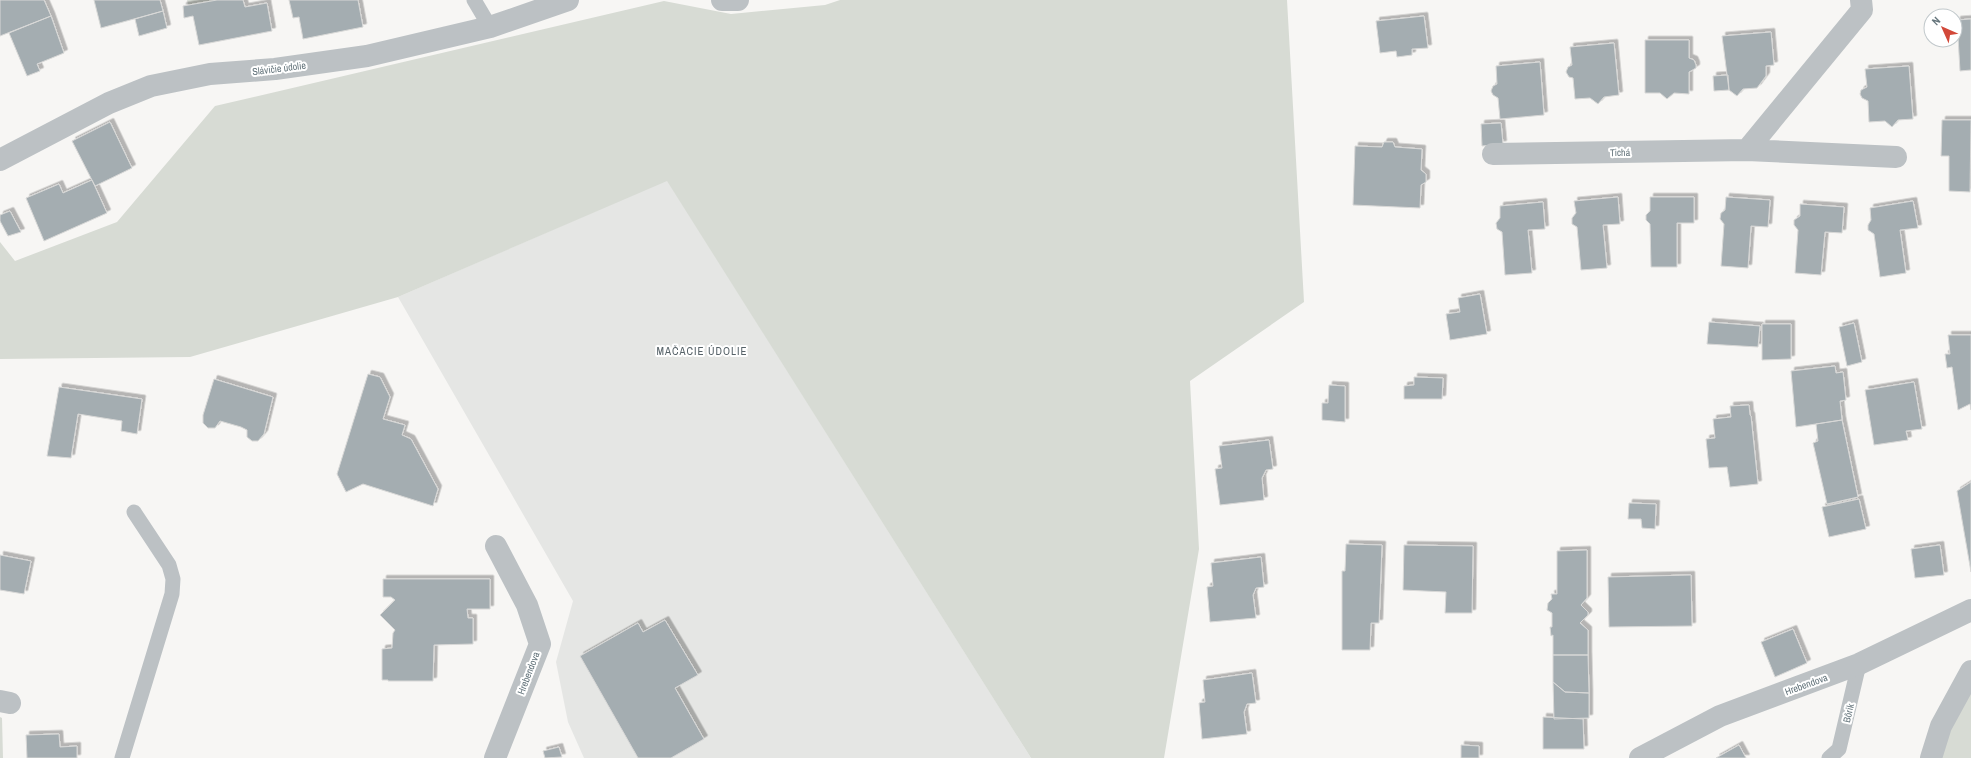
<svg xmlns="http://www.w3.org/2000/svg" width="1971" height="758" viewBox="0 0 1971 758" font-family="'Archivo Narrow',sans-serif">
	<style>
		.built { fill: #e5e6e4 }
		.green { fill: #d7dbd4 }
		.building { fill: #a4adb1; stroke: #d8d8d7; filter: url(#shadow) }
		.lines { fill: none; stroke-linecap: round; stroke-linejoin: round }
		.service { stroke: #bcc1c4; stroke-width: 15 }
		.minor { stroke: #bcc1c4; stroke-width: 22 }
		.labels { text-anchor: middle; stroke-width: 4; stroke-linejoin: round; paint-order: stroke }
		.street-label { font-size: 10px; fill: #65757c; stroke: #fff }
		.neighbourhood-label { font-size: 11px; letter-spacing: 1px; fill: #566268; stroke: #fff }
	</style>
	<defs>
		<filter id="shadow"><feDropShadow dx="3.5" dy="-3.5" stdDeviation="0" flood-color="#0004"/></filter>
	</defs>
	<rect width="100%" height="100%" fill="#f7f6f4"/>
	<path class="built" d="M667 180 1031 758H584L568 722 556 662 573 601 398 297Z"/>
	<path class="green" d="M187 0H220L189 7Z
		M840 0H1287L1304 302 1190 381 1199 549 1164 758H1031L667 181 398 297 190 357 0 359V242L15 261 117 222 215 106 664 1 731 14 825 5Z
		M1971 691V758H1941L1954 720Z
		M0 717 2 718 3 758H0Z"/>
	<path class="building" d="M0 0H44L51 16 0 36Z
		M94 0H160L163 11 101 28Z
		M217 0H243L245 7 267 3 272 31 199 45 193 16 184 18 183 6Z
		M289 0H358L363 27 303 39 299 17 293 18Z
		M163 11 167 28 139 36 135 19Z
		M51 16 64 53 37 64 40 71 27 76 9 33Z
		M1424 16 1428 48 1412 49V55L1397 57 1396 51 1380 53 1376 21Z
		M1971 19V70L1960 71 1957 20Z
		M1771 32 1774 65 1766 66V76L1757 88 1743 89 1737 96 1729 90 1722 36Z
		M1645 40H1689V58L1694 60 1696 65V68L1689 72V94L1674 93 1667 99 1660 93H1645Z
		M1614 43 1619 95 1604 97 1598 104 1590 98 1575 99 1573 78 1569 77 1566 72 1568 67 1572 65 1570 47Z
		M1540 62 1544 115 1500 119 1498 98 1493 95 1491 91 1493 86 1497 84 1496 66Z
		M1909 66 1913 119 1898 120 1892 127 1885 121 1869 122 1868 101 1862 98 1860 94 1861 90 1867 87 1865 69Z
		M1728 75 1729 90 1714 91 1713 76Z
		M1942 120H1971L1970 192 1949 191V156H1941Z
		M110 122 132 168 95 186 72 141Z
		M1501 123 1503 144 1482 146 1481 124Z
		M1384 142H1393L1395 147 1422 149 1421 170 1426 174V182L1421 185 1420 208 1353 205 1355 146 1382 147Z
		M92 180 107 213 44 241 26 198 59 184 63 193Z
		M1618 197 1620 224 1603 225 1607 268 1581 270 1577 227 1572 224V218L1576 213 1574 201Z
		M1650 197H1694V223H1677V267H1651L1650 224 1646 220V215L1650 211Z
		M1726 197 1770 200 1768 227 1751 226 1748 268 1721 266 1724 224 1720 219 1721 213 1725 210Z
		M1913 201 1918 228 1900 230 1906 273 1880 277 1874 234 1868 230V225L1871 220 1870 208Z
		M1543 202 1545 229 1528 230 1532 273 1505 275 1502 232 1497 229 1496 223 1500 218V206Z
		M1800 204 1844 207 1842 233 1825 232 1821 275 1795 273 1798 230 1794 225V220L1800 216Z
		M10 211 21 232 8 236 0 221V215Z
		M1480 294 1487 334 1450 340 1446 314 1460 312 1458 298Z
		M1709 322 1760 326 1758 347 1707 344Z
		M1854 323 1862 362 1847 366 1839 327Z
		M1762 324H1791V359L1762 360Z
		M1948 335H1971V410L1970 404 1958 410 1952 367 1947 368 1945 354H1950Z
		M1835 366 1836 373 1843 372 1846 400 1840 401 1842 420 1796 427 1791 371Z
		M368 374 380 377 390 397 383 419 405 425 402 435 411 439 438 489 433 506 363 484 346 492 337 474Z
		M1414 377 1443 378 1442 399H1404V386L1414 385Z
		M214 379 273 397 264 434 258 441H252L247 437V430L241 427 220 421 215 428H208L203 423V415Z
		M1914 382 1922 429 1906 431 1908 440 1874 445 1865 390Z
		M1329 385 1345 386V422L1322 420V403H1328Z
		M59 387 142 399 137 434 121 431 122 421 78 414 71 458 47 456Z
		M1749 405 1750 415 1751 416 1758 484 1730 487 1727 467 1709 468 1706 439 1715 438 1713 419 1731 417 1730 406Z
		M1842 420 1858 497 1827 504 1813 443 1818 441 1816 424Z
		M1269 440 1273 469 1266 470 1262 478 1264 500 1220 505 1215 469 1222 468 1219 446Z
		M1971 482V572L1957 491Z
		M1859 499 1866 529 1829 537 1822 507Z
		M1629 503 1656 504 1655 529 1642 528 1641 519H1628Z
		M1346 544 1382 545 1379 623H1371L1370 650H1342V571H1345Z
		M1404 545 1473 546 1472 613H1445L1446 592 1403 590Z
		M1940 545 1944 575 1915 578 1911 549Z
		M1587 550V598L1581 605 1588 612V615L1580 623 1588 630V655H1553V635L1551 636 1550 627H1552V613L1547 610 1548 603 1552 599 1551 594H1557V551Z
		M0 555 31 561 24 594 0 590Z
		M1261 557 1264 587 1256 588 1253 595 1256 618 1210 622 1207 587 1213 586 1211 563Z
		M1691 575 1692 626 1609 627 1608 577Z
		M383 579H490V609H467L468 618H473V644L434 645 433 681H388V680H382V649L392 648 393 633 395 630 380 615 395 600 391 597H383Z
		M665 620 698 675 675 688 704 739 671 758H638L580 656 638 623 643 632Z
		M1793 629 1807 663 1775 677 1761 642Z
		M1553 655H1588L1589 693 1565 692 1553 682Z
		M1252 673 1256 703 1247 704 1244 712 1247 734 1202 739 1199 703 1205 702 1203 680Z
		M1553 682 1565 692 1589 693V718L1554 719Z
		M1543 717 1583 719 1584 749H1543Z
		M59 734 60 747 77 746V758H27L26 735Z
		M1461 745 1479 746V758H1461Z
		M1739 745 1746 758H1716Z
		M559 747 562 757 545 758 543 751Z"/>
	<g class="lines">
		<path class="service" d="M474 0 490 27
			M122 758 172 594 173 579 169 565 134 512
			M1829 758 1839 749 1859 664"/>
		<path class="minor" d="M722 0H738
			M1747 150 1862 10 1861 0
			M1493 154 1747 150 1896 157
			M0 160 109 103 151 86 210 74 275 69 367 56 490 27 568 0
			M0 701 10 703
			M495 758 540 644 527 605 496 546
			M1640 758 1720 716 1859 664 1971 610
			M1931 758 1941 726 1971 671"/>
	</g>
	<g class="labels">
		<g class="street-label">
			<text transform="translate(279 68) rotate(-7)" y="4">Slávičie údolie</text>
			<text transform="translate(1620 152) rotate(-1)" y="4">Tichá</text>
			<text transform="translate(528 673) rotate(-69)" y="4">Hrebendova</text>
			<text transform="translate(1806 684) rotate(-20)" y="4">Hrebendova</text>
			<text transform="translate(1848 713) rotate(-77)" y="4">Bôrik</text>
		</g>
		<g class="neighbourhood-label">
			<text x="702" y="355">MAČACIE ÚDOLIE</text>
		</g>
	</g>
	<g transform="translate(1943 28) rotate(315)"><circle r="19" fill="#ffffff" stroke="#c1c8cb"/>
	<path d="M0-3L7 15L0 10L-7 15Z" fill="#d24839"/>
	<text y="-6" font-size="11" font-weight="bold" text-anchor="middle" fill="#65757c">N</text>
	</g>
</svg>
